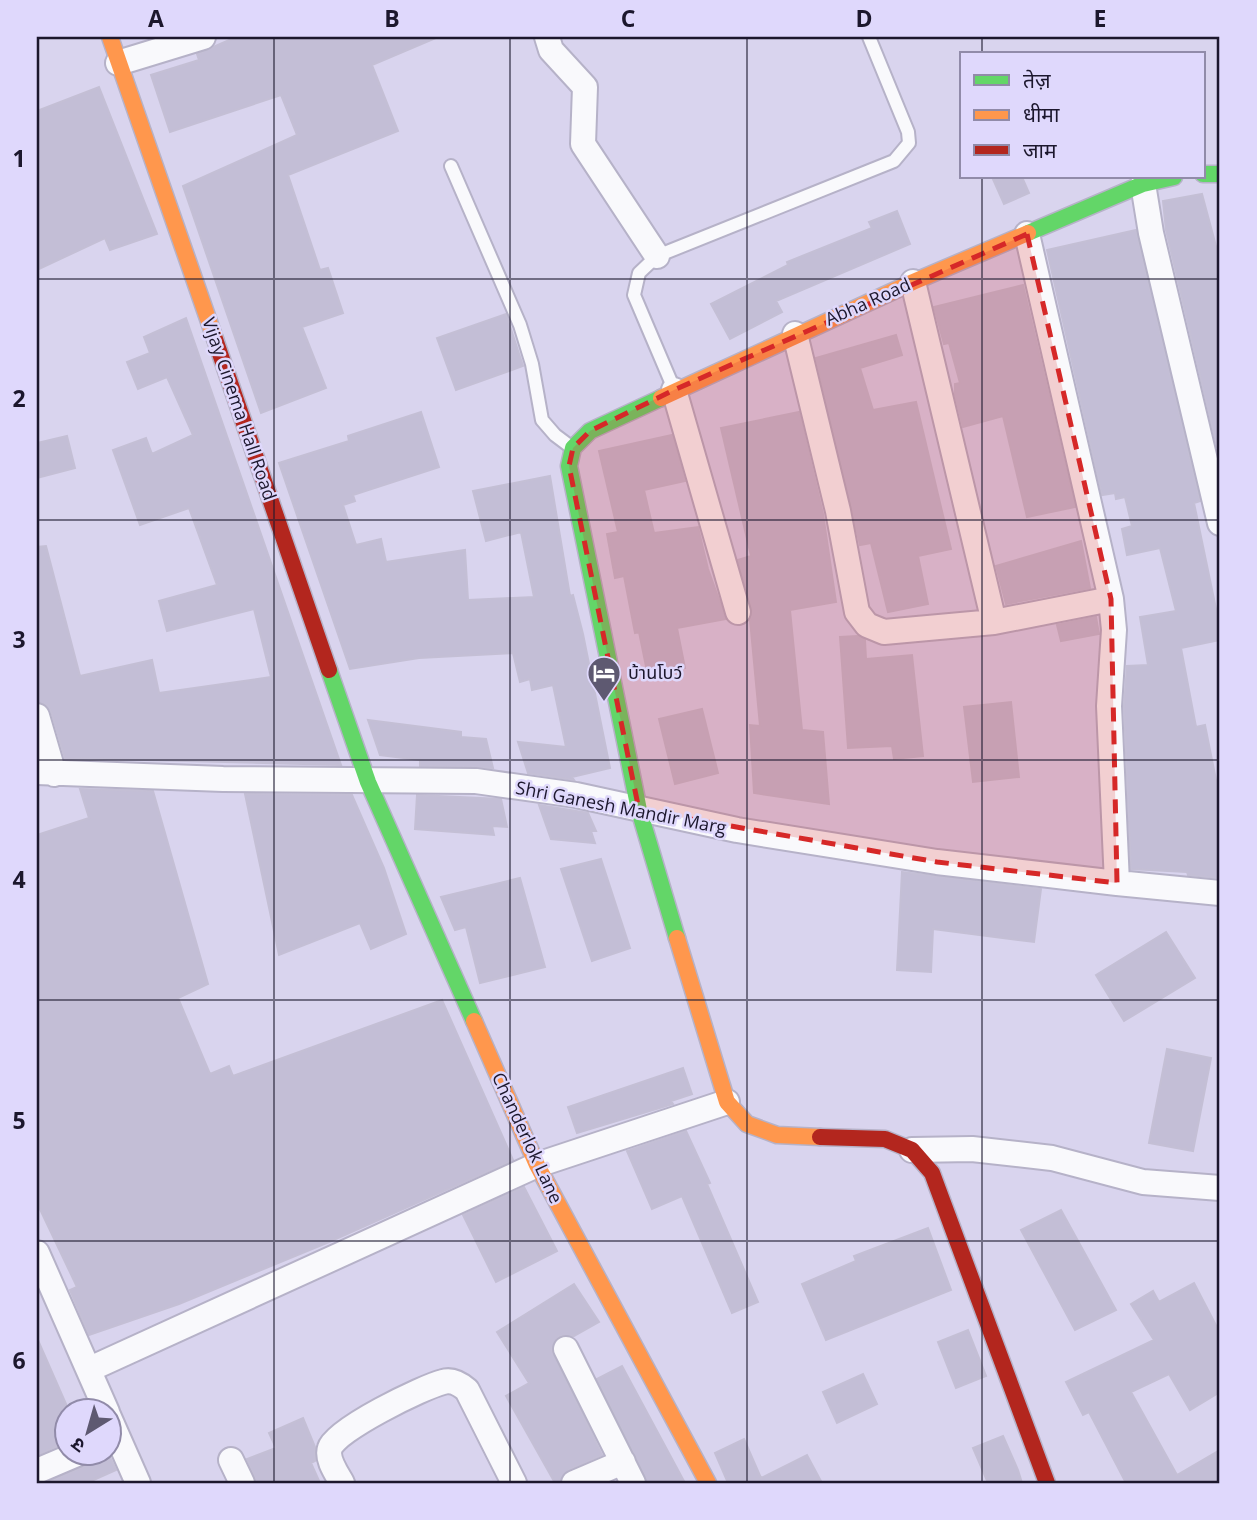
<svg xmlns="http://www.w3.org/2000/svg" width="1257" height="1520" viewBox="0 0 1257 1520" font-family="'Open Sans','Noto Sans Devanagari','Noto Sans Thai',sans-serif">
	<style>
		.building { fill: #c3bed6; stroke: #c4bfd5; stroke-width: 2 }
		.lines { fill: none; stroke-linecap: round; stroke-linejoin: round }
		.lane-casing { stroke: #b6b2c8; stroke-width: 16 }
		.street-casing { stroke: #b6b2c8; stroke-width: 28 }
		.fast-casing { stroke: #b6b2c8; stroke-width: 19 }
		.slow-casing { stroke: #b6b2c8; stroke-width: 19 }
		.jam-casing { stroke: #b6b2c8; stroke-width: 19 }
		.lane { stroke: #f9f9fc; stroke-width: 12 }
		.street { stroke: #f9f9fc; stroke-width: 24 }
		.fast { stroke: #63d668; stroke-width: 16 }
		.slow { stroke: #ff974d; stroke-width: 16 }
		.jam { stroke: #b3261e; stroke-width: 16 }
		.marked { fill: #d62828; fill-opacity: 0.2; stroke: #d62828; stroke-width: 5; stroke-dasharray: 14 9; stroke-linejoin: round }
		.grid { fill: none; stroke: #1c172d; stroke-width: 2; stroke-opacity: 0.55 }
		.labels { text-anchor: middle; stroke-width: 5; stroke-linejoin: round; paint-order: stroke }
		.street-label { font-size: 18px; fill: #1c172d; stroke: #dfd8fc }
		.poi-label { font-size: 18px; fill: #1c172d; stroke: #dfd8fc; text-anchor: start }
		.neatline { fill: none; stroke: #1c172d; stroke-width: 2.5 }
		.grid-label { font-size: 23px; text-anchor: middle; font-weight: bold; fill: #1c172d }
	</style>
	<rect width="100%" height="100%" fill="#d9d4ee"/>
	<path class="building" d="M236 37H438L372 65 398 131 288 175 320 270 328 268 343 313 302 327 326 388 261 413 183 186 297 135 281 95 170 132 151 75 199 60 197 54Z
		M99 87 157 234 110 250 105 238 37 270V111Z
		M992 177H1022L1029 193 1004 204Z
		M1202 194 1220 261V447H1217L1166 230 1163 201Z
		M897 211 910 244 776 301 782 312 730 339 711 304 788 265 787 262 872 228 869 222Z
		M1136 230 1200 501 1194 503 1220 628V640L1181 648 1196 727 1205 725 1217 785 1220 806V878L1188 875 1187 872 1131 869 1124 706 1127 666 1148 665 1140 617 1176 611 1160 548 1127 555 1122 529 1132 526 1125 497 1116 499 1115 493 1102 495 1047 250Z
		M1023 285 1075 507 1027 517 1003 416 963 427 955 395V384L960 383 949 343 944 344 934 307Z
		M506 314 523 366 456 390 437 338Z
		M186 318 341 765 65 758 51 711 47 705 37 702V547L46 546 80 676 152 660 159 693 271 677 254 609 167 631 159 601 217 585 189 508 140 525 113 450 146 438 152 454 193 435 167 377 138 389 127 362 150 353 144 337Z
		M896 335 902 355 860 368 873 410 916 402 951 549 918 556 928 604 888 612 871 543 860 545 816 358Z
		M421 412 439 467 353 495 355 501 343 505 356 545 381 539 386 562 465 550 468 600 534 597 521 532 486 541 473 491 550 476 570 596 573 595 583 634 610 768 572 777 574 780 528 773 518 742 566 747 553 685 532 690 530 679 520 682 513 653 419 658 350 669 279 463 349 441 348 436Z
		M799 412 823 514 836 602 790 610 802 730 823 732 829 804 754 793 750 725 760 726 750 620 752 609 738 560 751 556 721 428Z
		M672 435 685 481 644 490 654 533 698 527 708 569 726 619 677 628 685 668 648 676 639 632 635 633 624 576 615 578 607 534 618 532 599 451Z
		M67 436 75 468 37 478V443Z
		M1081 541 1090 588 1006 604 996 566Z
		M1096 617 1099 634 1061 641 1057 625Z
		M857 636 865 640 866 659 912 655 923 756 894 759 892 746 848 748 840 637Z
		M1011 702 1019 777 973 782 964 707Z
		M702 709 718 773 675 784 659 719Z
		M368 720 461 732V737L486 739 493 768 420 766V760L380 755Z
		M80 789 153 791 208 984 178 998 210 1074 229 1066 233 1076 442 1000 513 1160 329 1242 179 1304 89 1335 70 1290 77 1287 37 1203V835L89 818Z
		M245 794 352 795 384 868 406 934 371 949 360 923 279 955Z
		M417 795 501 799 507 827 492 826 494 835 415 829Z
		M539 805 588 813 596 831H591L595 843 551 839Z
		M601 859 630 948 592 961 561 869Z
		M902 872 1041 889 1034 942 933 929 931 972 897 970Z
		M520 878 545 967 480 983 466 927 455 930 441 897Z
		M1166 932 1195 978 1124 1021 1096 975Z
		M1167 1049 1211 1058 1193 1151 1149 1143Z
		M683 1068 692 1094 671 1101 673 1104 577 1133 568 1107Z
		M686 1131 710 1183 707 1184 758 1302 732 1313 682 1196 652 1209 627 1151Z
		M524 1187 557 1251 496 1282 463 1215Z
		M1061 1210 1116 1310 1075 1330 1021 1230Z
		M928 1228 951 1290 826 1340 802 1284 856 1261 854 1256Z
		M1194 1283 1220 1333V1392L1190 1410 1169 1374 1131 1392 1177 1475 1220 1450V1483H1126L1089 1412 1083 1415 1066 1382 1154 1340 1131 1304 1153 1291 1159 1302Z
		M574 1284 599 1322 574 1336H559L551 1349 602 1455 568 1470 559 1483H555L506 1396 529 1383 497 1332Z
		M968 1330 986 1376 956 1388 938 1342Z
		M37 1338 66 1404V1442L37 1455Z
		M622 1366 685 1483H648L597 1379Z
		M863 1374 877 1404 837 1423 823 1392Z
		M303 1418 315 1447V1461L311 1463 320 1483H257L247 1459 276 1448 269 1433Z
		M1003 1436 1018 1470 1022 1483H988L973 1448Z
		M744 1439 761 1478 807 1455 822 1483H728L715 1453Z
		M94 1453H108L116 1470 87 1483H46L83 1467Z"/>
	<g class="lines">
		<defs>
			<path id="lane" d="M451 166 520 325 532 364 542 420 555 435 571 447
				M674 389 634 295 639 273 657 256 894 161 909 143 908 132 869 37"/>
			<path id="street" d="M547 37 551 50 585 87 583 144 657 256
				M118 63 203 37
				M1143 184 1151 233 1220 523
				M1027 234 1111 599 1114 630 1109 706 1117 883 1220 893
				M913 282 994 622 1111 599
				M795 334 838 511 857 612 867 625 884 632 994 622
				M674 390 738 612
				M37 716 54 774
				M37 772 223 779 476 781 576 795 737 830 937 862 1117 883
				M912 1150 972 1149 1052 1158 1143 1182 1220 1188
				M37 1253 107 1412
				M566 1349 633 1483
				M90 1369 537 1165 727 1102
				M108 1415 138 1483
				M231 1460 242 1483
				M37 1471 77 1454
				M342 1483C337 1474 326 1459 330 1448 335 1430 423 1387 443 1382 452 1379 460 1384 467 1390L514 1483
				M574 1483 623 1462"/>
			<path id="fast" d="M1203 174H1220
				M1028 233 1143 184 1174 177
				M661 398 590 431 573 448 569 466 639 810 677 938
				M329 670 368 782 474 1021"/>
			<path id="slow" d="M110 37 215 339
				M661 398 913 282 1028 233
				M677 938 727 1102 747 1124 777 1135 820 1137
				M474 1021 537 1165 708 1483"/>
			<path id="jam" d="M215 339 329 670
				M820 1137 885 1139 912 1150 932 1173 1047 1483"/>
		</defs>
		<use href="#lane" class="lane-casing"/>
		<use href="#street" class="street-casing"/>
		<use href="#fast" class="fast-casing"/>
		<use href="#slow" class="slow-casing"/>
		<use href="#jam" class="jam-casing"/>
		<use href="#lane" class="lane"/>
		<use href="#street" class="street"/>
		<use href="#fast" class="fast"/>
		<use href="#slow" class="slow"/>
		<use href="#jam" class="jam"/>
	</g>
	<path class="marked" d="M1027 234 1111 599 1117 883 937 862 639 810 569 466 573 448 590 431 674 390Z"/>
	<path class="grid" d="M274 37V1483M510 37V1483M747 37V1483M982 37V54M982 177V1483M37 279H1220M37 520H1220M37 760H1220M37 1000H1220M37 1241H1220"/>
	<defs>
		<symbol id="hotel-pin" viewBox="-11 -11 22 30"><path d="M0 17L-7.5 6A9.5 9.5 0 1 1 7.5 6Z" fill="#5e5971" stroke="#dfd8fc"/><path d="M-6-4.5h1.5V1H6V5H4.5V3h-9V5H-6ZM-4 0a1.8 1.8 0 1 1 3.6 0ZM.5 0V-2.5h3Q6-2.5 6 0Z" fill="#fff"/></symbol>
	</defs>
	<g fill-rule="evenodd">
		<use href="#hotel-pin" x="585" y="654" width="38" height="52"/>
	</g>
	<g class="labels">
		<g class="street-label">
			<text transform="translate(868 302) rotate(-24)" y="6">Abha Road</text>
			<text transform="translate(239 409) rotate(71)" y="6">Vijay Cinema Hall Road</text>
			<text transform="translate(621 808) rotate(11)" y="6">Shri Ganesh Mandir Marg</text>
			<text transform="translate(527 1138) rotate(65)" y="6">Chanderlok Lane</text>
		</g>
		<g class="poi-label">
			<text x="628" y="679">บ้านโบว์</text>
		</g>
	</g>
	<rect width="1257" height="1520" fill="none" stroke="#dfd8fc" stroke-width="77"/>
	<rect x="960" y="52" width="245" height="126" fill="#dfd8fc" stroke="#918ba9" stroke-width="2"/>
	<rect x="974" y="75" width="35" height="10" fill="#63d668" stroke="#918ba9" stroke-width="2"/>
	<text x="1023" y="88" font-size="21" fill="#1c172d">तेज़</text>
	<rect x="974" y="110" width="35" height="10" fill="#ff974d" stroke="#918ba9" stroke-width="2"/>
	<text x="1023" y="122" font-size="21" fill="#1c172d">धीमा</text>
	<rect x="974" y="145" width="35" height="10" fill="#b3261e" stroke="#918ba9" stroke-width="2"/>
	<text x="1023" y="158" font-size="21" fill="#1c172d">जाम</text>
	<g transform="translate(88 1432) rotate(217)"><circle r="33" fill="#dfd8fc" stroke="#918ba9" stroke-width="2"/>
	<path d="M0-5L12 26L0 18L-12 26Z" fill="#5e5971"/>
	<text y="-10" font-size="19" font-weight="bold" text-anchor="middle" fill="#1c172d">उ</text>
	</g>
	<rect x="38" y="38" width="1180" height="1444" class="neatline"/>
	<g class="grid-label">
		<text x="156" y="27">A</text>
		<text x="392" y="27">B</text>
		<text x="628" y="27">C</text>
		<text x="864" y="27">D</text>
		<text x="1100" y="27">E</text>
		<text x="19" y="167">1</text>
		<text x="19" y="407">2</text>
		<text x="19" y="648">3</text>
		<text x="19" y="888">4</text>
		<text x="19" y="1129">5</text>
		<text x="19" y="1369">6</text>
	</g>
</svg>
